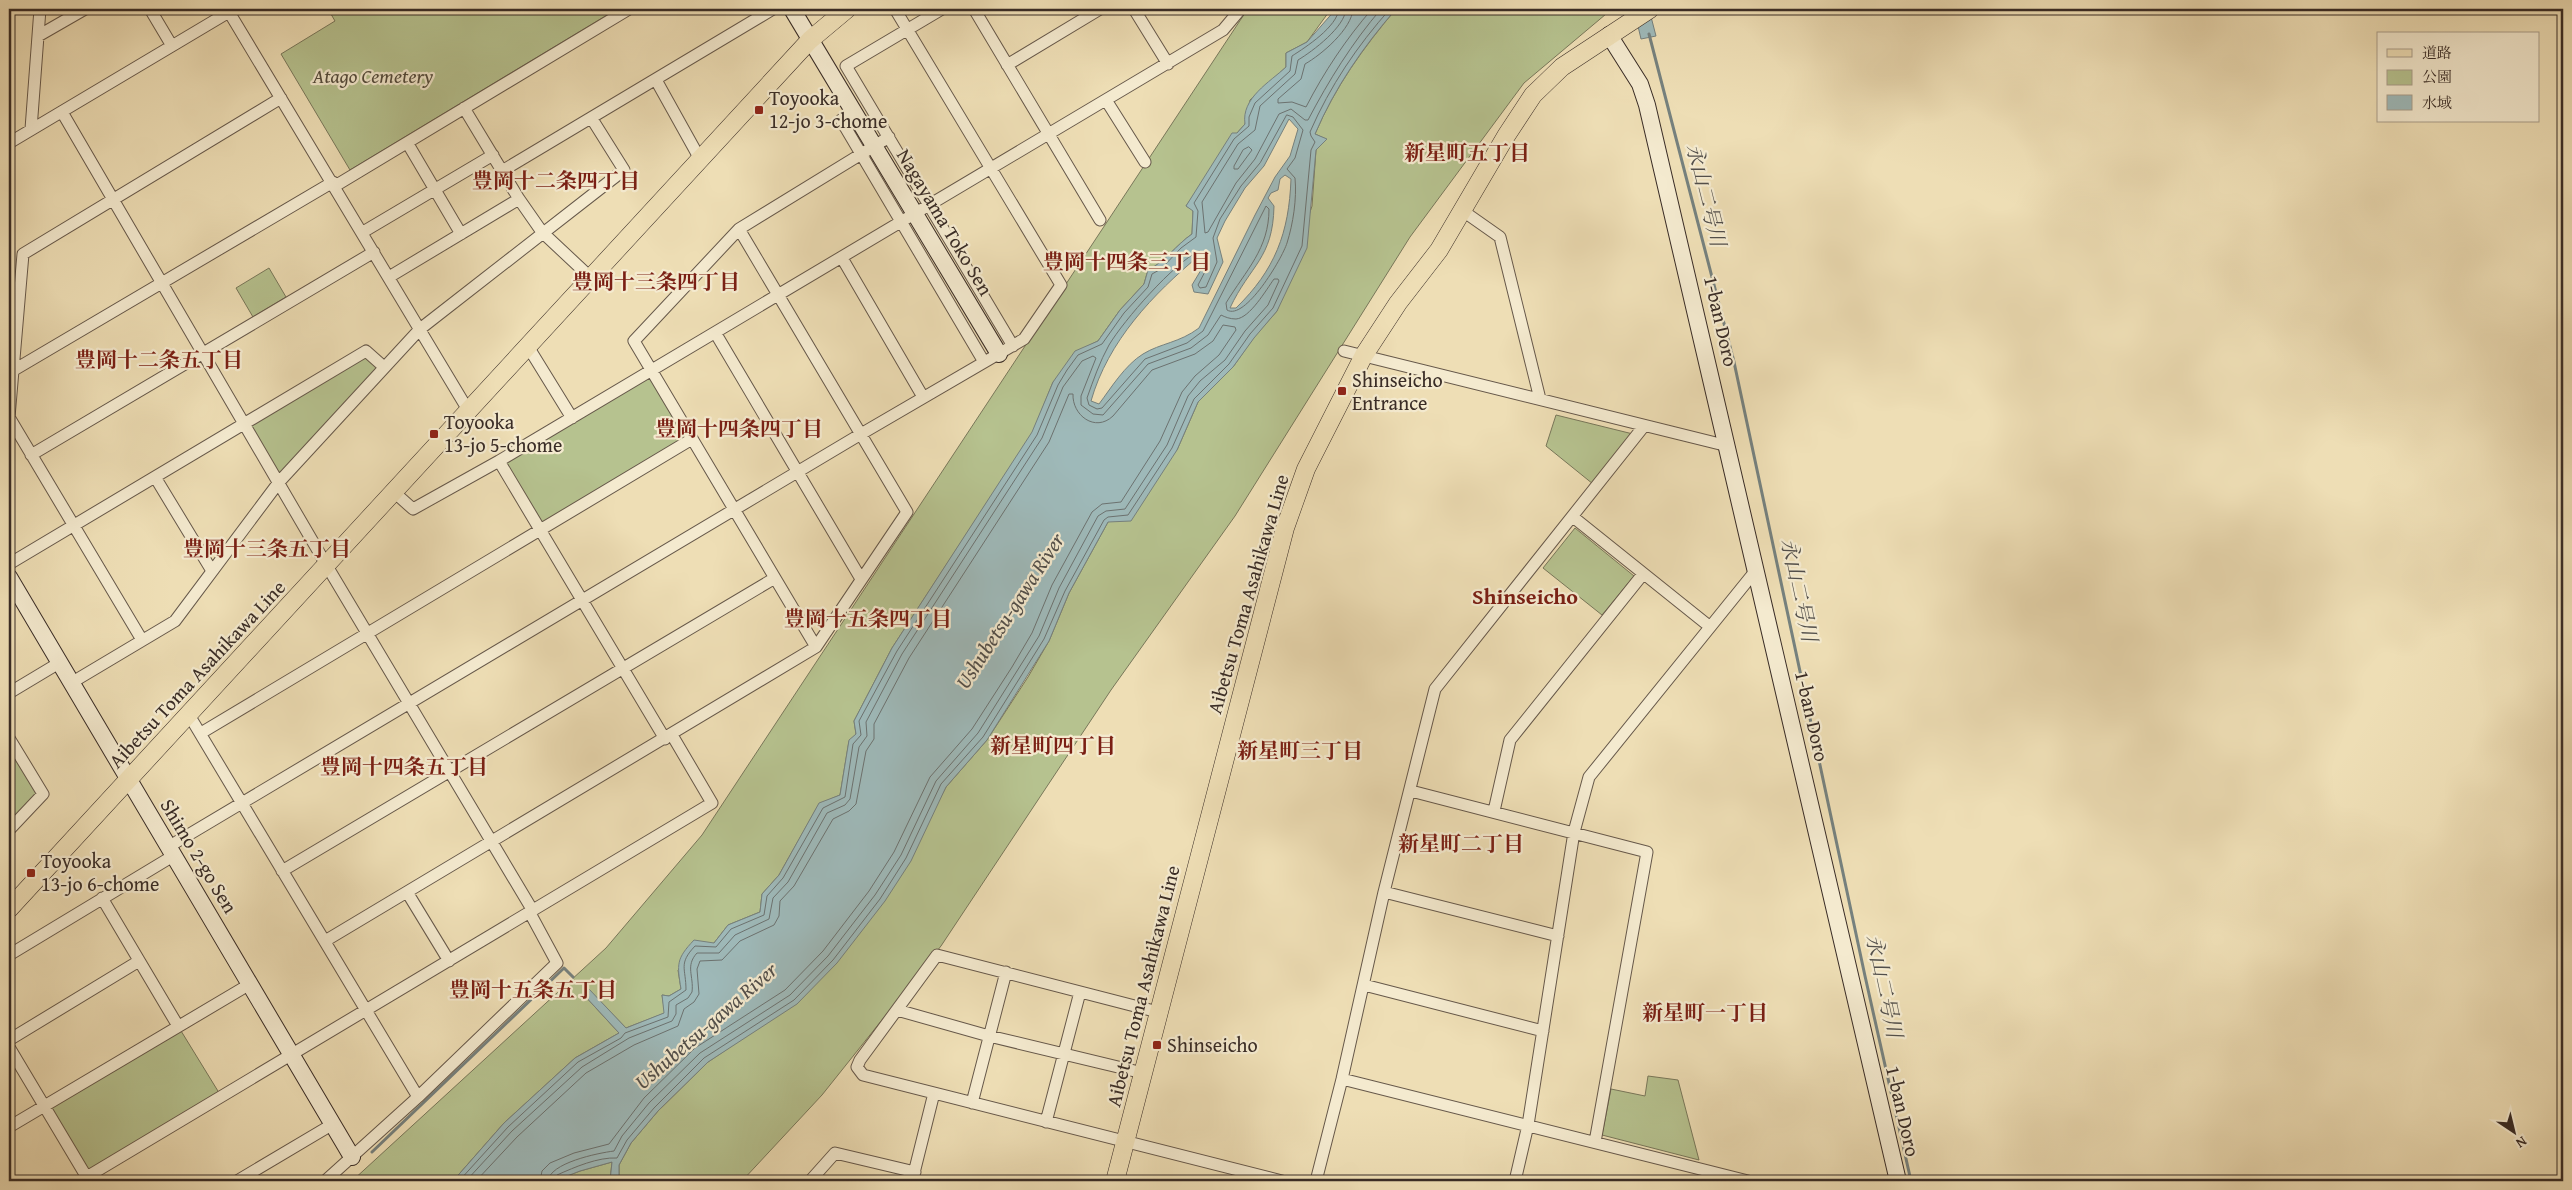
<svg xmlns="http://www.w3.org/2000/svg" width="2572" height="1190" viewBox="0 0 2572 1190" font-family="'Gentium Book Plus','Noto Serif JP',serif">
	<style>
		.green { fill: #b6c28f; stroke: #78775a }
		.water { fill: #9eb9b9; stroke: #76817e; fill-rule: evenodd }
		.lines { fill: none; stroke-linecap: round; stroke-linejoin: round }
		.shore { stroke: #6c7270; stroke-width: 1 }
		.stream { stroke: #76817e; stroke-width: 3 }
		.street-casing { stroke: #66584a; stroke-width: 13 }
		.secondary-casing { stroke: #392c26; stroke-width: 18 }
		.primary-casing { stroke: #392c26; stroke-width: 19 }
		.street { stroke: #f4eacf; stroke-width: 11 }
		.secondary { stroke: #f4eacf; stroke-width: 16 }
		.primary { stroke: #eedeb5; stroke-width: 18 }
		.poi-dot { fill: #8f2418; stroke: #f4eacf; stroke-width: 2 }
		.labels { text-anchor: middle; stroke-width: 4.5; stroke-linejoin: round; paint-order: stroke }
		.park-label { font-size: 20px; font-style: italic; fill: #524a3b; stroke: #f4eacf }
		.poi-label { font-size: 20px; fill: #392c26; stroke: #f4eacf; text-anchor: start }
		.street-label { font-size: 20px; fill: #392c26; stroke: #f4eacf }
		.neighbourhood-label { font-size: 21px; font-weight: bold; fill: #7a1f14; stroke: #f4eacf }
		.water-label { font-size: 21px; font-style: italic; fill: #524f4b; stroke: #f4eacf }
		.quarter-label { font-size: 22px; font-weight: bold; fill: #7a1f14; stroke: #f4eacf }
	</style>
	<rect width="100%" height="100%" fill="#eedeb5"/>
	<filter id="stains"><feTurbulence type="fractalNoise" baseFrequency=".004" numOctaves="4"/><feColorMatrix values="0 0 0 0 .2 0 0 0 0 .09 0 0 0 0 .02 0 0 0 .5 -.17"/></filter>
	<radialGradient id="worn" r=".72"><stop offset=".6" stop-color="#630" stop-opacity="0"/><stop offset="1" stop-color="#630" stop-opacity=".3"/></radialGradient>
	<path class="green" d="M328 9H617L350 170 281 54 335 21Z
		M1238 9H1331L1307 42 1286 53V67L1250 100 1245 124 1237 133 1186 206 1193 210 1192 234C1176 245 1165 262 1148 270L1144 284 1120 310 1098 341 1088 346 1053 382 1033 432 892 648 854 721 856 734 849 741 840 795 819 804 779 875 762 894 760 912 728 925 714 943 678 970 681 989 669 996 662 995 665 1013 626 1028 589 990 584 995 619 1033 575 1058 504 1123 453 1181H352L606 948 702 835 1247 10Z
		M1396 9H1612L1524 83 1410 237 1235 516 1111 690 941 946 822 1095 742 1181H619V1165L631 1143 658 1111 708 1062 751 1033 928 821 946 787 987 740 1028 677 1049 641 1069 593 1108 522 1177 450 1198 402 1233 367 1254 337 1277 311 1312 206 1316 150 1326 139 1315 134C1335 87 1363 48 1396 9Z
		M269 268 286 297 253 317 236 288Z
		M366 351 384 367 279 482 245 424Z
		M651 371 692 439 540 530 499 461Z
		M1556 415 1633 434 1593 484 1546 446Z
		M1575 528 1634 576 1602 615 1543 568Z
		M9 738 43 794 9 830Z
		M178 1026 221 1096 87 1177 44 1105Z
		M1648 1076 1678 1080 1699 1160 1602 1135 1611 1089 1645 1096Z
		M612 1162 610 1181H554L580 1171Z"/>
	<path class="water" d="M1336 9H1396C1363 47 1335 87 1315 134L1327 139 1316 150 1307 248 1277 311 1254 338 1233 367 1198 402 1177 450 1131 521 1108 522 1069 593 1049 641 987 740 946 787 911 861 885 901 837 963 797 1004 708 1062 658 1111 631 1143 619 1165V1181H610L612 1162 580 1171 554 1181H453L504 1123 575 1058 619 1033 584 995 589 989 626 1028 664 1013 662 995 669 996 681 989C677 964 676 959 694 940L714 943 728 925 760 912 762 894 779 875 819 803 840 795 849 740 856 734 854 721 892 648 1032 432 1053 382 1075 351 1098 341 1120 310 1144 284 1148 270C1165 262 1176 245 1192 234L1193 211 1186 206 1232 133H1237L1245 124C1241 98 1270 82 1286 67V53L1307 42ZM1289 119 1298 129 1290 156 1275 177 1255 215 1199 328C1179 343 1161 343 1143 354 1125 365 1111 388 1099 404L1091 401C1108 341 1153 294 1200 255L1204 265 1192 285 1194 292 1208 294 1223 262 1217 238 1225 221 1245 188 1264 166ZM1285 175 1291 179C1289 233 1275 270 1236 308H1230C1250 265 1273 259 1274 206L1268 198 1271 193 1278 190 1280 179Z
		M1634 9H1649L1656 36 1641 39Z"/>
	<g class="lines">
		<path class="shore" d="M1346 9C1345 27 1313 51 1298 60L1295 74 1260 106 1255 130 1238 144 1202 202 1205 233 1208 232 1236 183 1255 159 1279 114 1291 109 1305 120H1308C1329 80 1352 43 1381 9
			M1353 9C1352 29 1321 55 1305 64L1301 79 1278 99V103L1292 102 1306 107C1324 72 1346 39 1372 9
			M1287 115 1293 117 1303 130 1295 158 1287 169 1295 178C1297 199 1293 224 1287 243 1282 259 1245 321 1227 310L1226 303C1246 270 1269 249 1269 209L1266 206 1203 331 1187 343 1145 359 1102 408 1097 409 1089 405 1087 398C1093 381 1100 361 1109 345 1124 320 1174 263 1199 251L1205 253 1209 264 1198 285 1200 288 1206 287 1217 262 1213 238 1220 219 1241 186 1260 163Z
			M1249 147 1252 150 1238 169H1234V166L1243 150Z
			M459 1181 508 1127 578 1062 621 1038 625 1033 668 1017 669 1002 686 990C686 968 678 964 695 946L716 947 731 929 764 915 767 896 783 878 823 808 845 797 853 744 861 735 859 721 897 651 1037 435 1058 385 1067 370 1078 355 1102 344 1124 313 1148 287 1152 274 1161 269 1181 248 1196 237 1198 211 1194 203 1234 139 1249 126V117L1255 103 1290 71 1292 56C1306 47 1337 27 1339 9
			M466 1181 512 1131 582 1067 629 1038 672 1021 676 1014V1005L688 998 692 992C694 976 685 966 697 953H719L735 935 769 919 773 898 788 882 827 813 845 805 850 799 859 747 867 736 866 722 902 654 1042 438 1063 387 1082 361 1093 356 1096 358 1081 396V405L1093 414 1103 415 1148 364 1191 348 1208 335 1221 315C1225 317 1230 319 1236 319 1250 318 1266 290 1274 279H1278L1279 281 1268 305 1245 331 1225 360 1200 381 1188 396 1167 445 1125 509 1106 511 1098 516 1059 588 1039 636 978 733 936 781 901 855 875 895 828 956 790 995 700 1053 649 1103 622 1136 614 1151C598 1153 549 1163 548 1181
			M476 1181 517 1137 586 1073 634 1045 678 1026 684 1009 694 1002 699 994 697 969 700 961 722 960 740 941 774 925 779 916 780 901 794 886 833 819 849 811 856 804 866 751 874 739V724L909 658 1049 442 1069 394H1073C1072 415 1095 433 1113 416L1152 370 1195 354 1213 341 1223 325 1235 327 1236 330 1219 355 1195 376 1182 392 1160 441 1121 502 1102 504 1092 512 1052 585 1032 633 1012 667 972 729 930 777 894 852 869 891 823 951 785 990 695 1048 644 1098 609 1144 574 1153 550 1163 542 1171 540 1181
			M554 1181 557 1175C575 1167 598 1157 617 1158L627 1140 654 1108 704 1058 794 1000 833 960 880 899 906 858 941 784 983 737 1044 639 1065 591 1104 520 1108 517 1128 515 1172 448 1194 399 1229 364 1250 334 1273 308 1302 246 1311 150 1315 142 1311 136 1310 132C1330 86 1357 46 1390 9"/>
		<path class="stream" d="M1649 34 1734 362 1865 976 1911 1181
			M372 1152 564 968 573 977"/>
		<defs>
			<path id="street" d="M150 9 172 46
				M942 9 846 66 1013 346
				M974 9 1100 220
				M1134 9 1168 64
				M38 36 85 9
				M1007 65 1100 9
				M656 80 700 159
				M1106 100 1145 162
				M464 108 519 199 542 232 590 277
				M62 112 327 566 533 911
				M854 112 841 120 984 362
				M31 129 40 9
				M9 143 229 12 468 410
				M408 144 461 234
				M502 171 773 9
				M335 186 629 9
				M1463 211 1500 237 1540 399
				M363 232 493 155
				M842 258 923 397
				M389 277 519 199
				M716 334 861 579
				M527 345 572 418
				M1344 351 1728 446
				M11 370H14L333 182
				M31 455 374 252
				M499 461 665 739
				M155 477 212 571
				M394 492 413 509 499 461 1223 30 1239 11 1238 9
				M1573 517 1709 626
				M9 564 366 351 384 367
				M142 640 9 417 23 254 281 98
				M816 647 634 341 739 229 889 137
				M71 683 175 621 279 482 420 329 624 170 592 119
				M9 693 59 663
				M189 715 418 1097
				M201 733 692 439
				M9 738 43 794 9 830
				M1411 791 1647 852 1595 1142
				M1494 811 1510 740 1643 574
				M168 847 861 434 1024 339 1061 285 895 9
				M282 871 775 578
				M407 892 449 961
				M1384 892 1558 936
				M102 898 178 1026
				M325 941 816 647 907 512 739 229
				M9 955 173 856
				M1364 985 1543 1031
				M897 1010 989 1036 1143 1073
				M1158 1012 937 955 860 1060 857 1067 863 1075 1282 1181
				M9 1040 139 961
				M9 1047 89 1181
				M1342 1079 1748 1181
				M972 1103 1006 972
				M1046 1122 1080 992
				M9 1127 250 984
				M80 1181 712 803 672 735
				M237 1181 333 1124
				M325 1181 418 1097 557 963 530 913
				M810 1181 835 1153 915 1172
				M912 1181 934 1093
				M1316 1181 1342 1079 1384 892 1435 689 1644 426
				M1515 1181 1528 1125 1574 832 1589 777 1757 569"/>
			<path id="secondary" d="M792 9 999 354
				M1609 35 1640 84 1647 105 1898 1181
				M9 577 352 1157"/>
			<path id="primary" d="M9 909 810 40 847 9
				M1115 1181 1285 528 1306 469 1364 355 1398 303 1439 250 1506 136 1533 95 1562 67 1650 9"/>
		</defs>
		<use href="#street" class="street-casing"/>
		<use href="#secondary" class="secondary-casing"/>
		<use href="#primary" class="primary-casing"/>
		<use href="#street" class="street"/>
		<use href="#secondary" class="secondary"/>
		<use href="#primary" class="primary"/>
	</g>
	<g class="poi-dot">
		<rect x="754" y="105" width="10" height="10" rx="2.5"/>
		<rect x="1337" y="386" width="10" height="10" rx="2.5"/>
		<rect x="429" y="429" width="10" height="10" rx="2.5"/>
		<rect x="26" y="868" width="10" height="10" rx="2.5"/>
		<rect x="1152" y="1040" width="10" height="10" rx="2.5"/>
	</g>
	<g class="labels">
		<g class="park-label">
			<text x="373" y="83">Atago Cemetery</text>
		</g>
		<g class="poi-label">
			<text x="769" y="105">Toyooka<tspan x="769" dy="23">12-jo 3-chome</tspan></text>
			<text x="1352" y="387">Shinseicho<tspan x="1352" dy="23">Entrance</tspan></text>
			<text x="444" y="429">Toyooka<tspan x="444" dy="23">13-jo 5-chome</tspan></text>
			<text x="41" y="868">Toyooka<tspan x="41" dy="23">13-jo 6-chome</tspan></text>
			<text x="1167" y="1052">Shinseicho</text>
		</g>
		<g class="street-label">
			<text transform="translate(945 222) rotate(59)" y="7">Nagayama Toko Sen</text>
			<text transform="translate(1721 321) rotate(77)" y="7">1-ban Doro</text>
			<text transform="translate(1248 594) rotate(-74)" y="7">Aibetsu Toma Asahikawa Line</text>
			<text transform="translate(197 674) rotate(-47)" y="7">Aibetsu Toma Asahikawa Line</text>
			<text transform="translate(1812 716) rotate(77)" y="7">1-ban Doro</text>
			<text transform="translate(199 856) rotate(59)" y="7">Shimo 2-go Sen</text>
			<text transform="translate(1143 986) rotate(-76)" y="7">Aibetsu Toma Asahikawa Line</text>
			<text transform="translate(1903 1111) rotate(77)" y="7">1-ban Doro</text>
		</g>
		<g class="neighbourhood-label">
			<text x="1467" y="160">新星町五丁目</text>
			<text x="556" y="188">豊岡十二条四丁目</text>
			<text x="1127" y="269">豊岡十四条三丁目</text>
			<text x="656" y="289">豊岡十三条四丁目</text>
			<text x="159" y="367">豊岡十二条五丁目</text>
			<text x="739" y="436">豊岡十四条四丁目</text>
			<text x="267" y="556">豊岡十三条五丁目</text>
			<text x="868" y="626">豊岡十五条四丁目</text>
			<text x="1053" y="753">新星町四丁目</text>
			<text x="1300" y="758">新星町三丁目</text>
			<text x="404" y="774">豊岡十四条五丁目</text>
			<text x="1461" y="851">新星町二丁目</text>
			<text x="533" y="997">豊岡十五条五丁目</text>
			<text x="1705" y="1020">新星町一丁目</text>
		</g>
		<g class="water-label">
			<text transform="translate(1706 195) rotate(76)" y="7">永山二号川</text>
			<text transform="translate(1799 590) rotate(78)" y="7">永山二号川</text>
			<text transform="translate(1010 611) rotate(-57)" y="7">Ushubetsu-gawa River</text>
			<text transform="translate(1884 986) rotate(78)" y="7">永山二号川</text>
			<text transform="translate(706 1026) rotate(-41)" y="7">Ushubetsu-gawa River</text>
		</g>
		<g class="quarter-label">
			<text x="1525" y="604">Shinseicho</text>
		</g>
	</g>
	<rect width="2572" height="1190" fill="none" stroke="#eedeb5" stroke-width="30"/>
	<rect x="10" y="10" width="2552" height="1170" fill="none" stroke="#392c26" stroke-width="2.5"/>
	<rect x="15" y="15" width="2542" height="1160" fill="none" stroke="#392c26"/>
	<rect x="2377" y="32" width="162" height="90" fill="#f4eacf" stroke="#a99e8b"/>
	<rect x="2387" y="49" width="25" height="8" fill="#eedeb5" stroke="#a99e8b"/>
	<text x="2422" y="58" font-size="15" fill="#392c26">道路</text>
	<rect x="2387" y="70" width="25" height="15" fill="#b6c28f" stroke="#a99e8b"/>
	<text x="2422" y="82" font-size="15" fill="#392c26">公園</text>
	<rect x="2387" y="95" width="25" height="15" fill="#9eb9b9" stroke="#a99e8b"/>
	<text x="2422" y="108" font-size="15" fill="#392c26">水域</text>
	<g transform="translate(2514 1132) rotate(145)" stroke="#f4eacf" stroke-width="4" paint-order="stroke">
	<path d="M0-4L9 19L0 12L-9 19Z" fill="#392c26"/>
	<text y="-8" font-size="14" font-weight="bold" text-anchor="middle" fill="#392c26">N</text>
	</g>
	<rect width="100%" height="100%" filter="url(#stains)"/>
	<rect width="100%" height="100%" fill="url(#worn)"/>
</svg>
